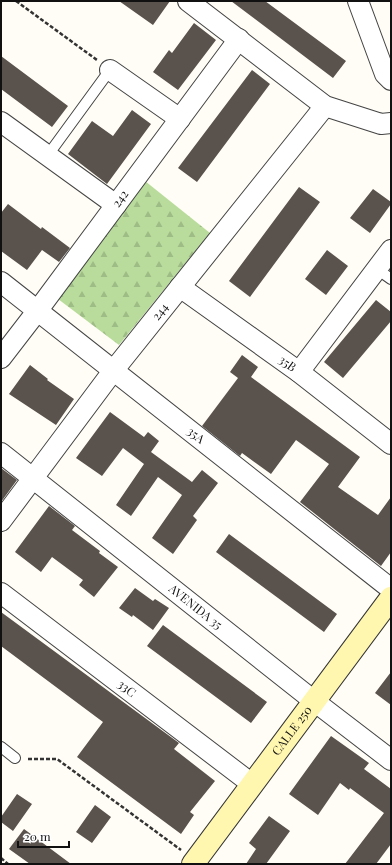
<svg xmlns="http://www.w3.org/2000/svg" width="392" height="865" viewBox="0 0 392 865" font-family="'Playfair Display',serif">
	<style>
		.forest { fill: url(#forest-firs) }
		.building { fill: #5a524d }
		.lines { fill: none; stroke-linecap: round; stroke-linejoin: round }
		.service-casing { stroke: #444; stroke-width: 12 }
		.minor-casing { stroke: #444; stroke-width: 22 }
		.secondary-casing { stroke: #333; stroke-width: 24 }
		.path { stroke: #333; stroke-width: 2.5; stroke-dasharray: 4 2; stroke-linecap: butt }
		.service { stroke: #fff; stroke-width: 10 }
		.minor { stroke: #fff; stroke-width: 20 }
		.secondary { stroke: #fff6b0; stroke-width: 22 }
		.labels { text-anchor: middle; stroke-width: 4; stroke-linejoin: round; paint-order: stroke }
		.street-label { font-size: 12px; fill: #111; stroke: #fff }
	</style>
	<defs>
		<pattern id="forest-firs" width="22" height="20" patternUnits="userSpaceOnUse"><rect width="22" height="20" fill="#b9dc9c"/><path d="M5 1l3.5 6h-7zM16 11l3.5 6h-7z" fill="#9ebc85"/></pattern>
	</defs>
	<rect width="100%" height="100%" fill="#fffdf5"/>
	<path class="forest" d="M145 181 210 233 119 345 58 299Z"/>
	<path class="building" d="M119 1H170L153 25Z
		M231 1H265L346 61 333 78Z
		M194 23 216 40 178 90 153 72 169 50 172 53Z
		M1 56 68 106 52 127 1 89Z
		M252 70 270 84 197 182 178 168Z
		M132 110 151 124 107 184 68 154 92 121 113 136Z
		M299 187 320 202 250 297 229 281Z
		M373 189 391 202V204L370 233 350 218Z
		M8 204 41 229 42 227 70 248 59 262 42 250 27 270 1 251V213Z
		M327 250 348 266 326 295 305 279Z
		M376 300 391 312V321L343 378 324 362Z
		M242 355 258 367 251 377 360 457 338 487 378 515 391 497V552L381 566 300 502 329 464 296 440 271 474 242 453 240 456 202 426 238 378 230 372Z
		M30 365 48 379 47 380 74 399 56 425 9 394Z
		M110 412 144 437 148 432 159 441 151 452 192 482 202 470 218 483 193 516 197 520 173 554 152 538 182 495 158 477 131 516 116 505 144 464 123 448 102 476 76 458Z
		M1 468 17 480 1 502Z
		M49 506 75 526 72 530 100 551 99 553 118 567 94 597 79 585 83 580 52 557 41 572 15 552Z
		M229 534 337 614 324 632 216 552Z
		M135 588 153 601 155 599 169 608 153 630 133 615 132 617 119 608Z
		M1 612 179 743 174 749 215 781 190 812 194 815 181 834 77 757 103 722 1 646Z
		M163 625 267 702 251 723 147 646Z
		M391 672V705L375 693Z
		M331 736 369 763 364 769 391 789V844L376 864H345L384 813 350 788 349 790 340 783 318 815 289 794Z
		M17 794 32 804 13 831 1 822V817Z
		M95 805 111 817 92 843 76 832Z
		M269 816 290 831 266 864H246L256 849 249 843Z
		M24 829 71 864H30L9 849Z"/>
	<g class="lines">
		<defs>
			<path id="service" d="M48 155 110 70
				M377 269 391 279
				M1 747 15 758"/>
			<g id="minor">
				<path d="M188 1 325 106 381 124 391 123"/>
				<path d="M358 1 385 74 391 80"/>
				<path d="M110 70 180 119"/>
				<path d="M1 122 116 205"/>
				<path id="s1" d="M1 282 391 589"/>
				<path id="s2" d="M180 287 299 372 391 444"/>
				<path id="s3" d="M1 358 38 310 239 39"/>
				<path d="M299 372 391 250"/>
				<path id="s4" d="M1 453 314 701 391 760"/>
				<path id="s5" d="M1 521 113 371 325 106"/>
				<path id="s6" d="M1 593 252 784"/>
			</g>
			<g id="secondary">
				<path id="s7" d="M193 864 391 598"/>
			</g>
		</defs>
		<use href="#service" class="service-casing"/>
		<use href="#minor" class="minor-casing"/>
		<use href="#secondary" class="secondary-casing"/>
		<path class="path" d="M16 1 97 60
			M28 759H57L181 850
			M1 858 8 864"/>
		<use href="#service" class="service"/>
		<use href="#minor" class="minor"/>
		<use href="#secondary" class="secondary"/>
	</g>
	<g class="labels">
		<g class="street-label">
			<text dy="4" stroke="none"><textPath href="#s3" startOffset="199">242</textPath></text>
			<text dy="4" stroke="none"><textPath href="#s5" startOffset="263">244</textPath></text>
			<text dy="4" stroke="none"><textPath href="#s2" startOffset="132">35B</textPath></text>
			<text dy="4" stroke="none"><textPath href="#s1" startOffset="248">35A</textPath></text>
			<text dy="4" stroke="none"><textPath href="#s4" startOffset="248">AVENIDA 35</textPath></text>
			<text dy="4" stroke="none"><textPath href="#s6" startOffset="158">33C</textPath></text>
			<text dy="4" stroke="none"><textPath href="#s7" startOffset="166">CALLE 250</textPath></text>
		</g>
	</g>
	<rect width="392" height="865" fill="none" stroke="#111111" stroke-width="4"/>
	<path d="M18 841v6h51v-6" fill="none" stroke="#111111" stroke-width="2"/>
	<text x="24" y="841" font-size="12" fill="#111111" stroke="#ffffff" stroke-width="3" paint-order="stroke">20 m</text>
</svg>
